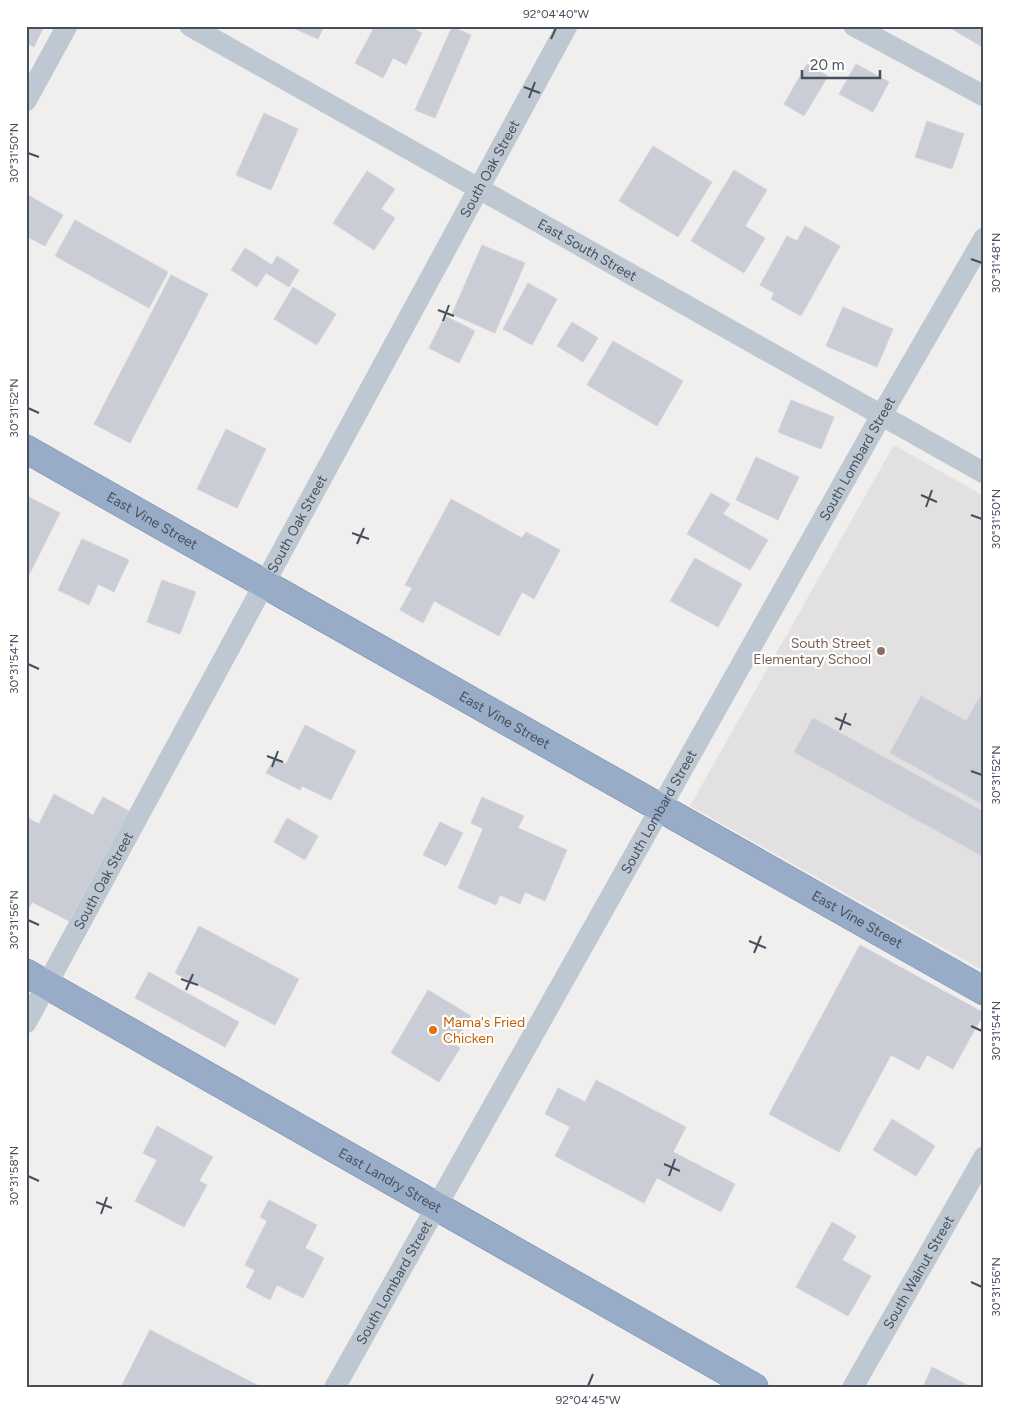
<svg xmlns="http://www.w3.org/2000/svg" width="1010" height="1413" viewBox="0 0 1010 1413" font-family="Figtree,sans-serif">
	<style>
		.education { fill: #e2e0e0 }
		.building { fill: #cacdd5; stroke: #d2d4db }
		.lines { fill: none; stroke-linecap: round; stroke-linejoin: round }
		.trunk-casing { stroke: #6e88ad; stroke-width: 29 }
		.minor { stroke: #bec8d2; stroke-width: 21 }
		.trunk { stroke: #98acc8; stroke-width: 28 }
		.ticks { fill: none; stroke: #46505d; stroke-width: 2 }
		.education-dot { fill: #8d6e63; stroke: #fff; stroke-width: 2 }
		.food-dot { fill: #e8710a; stroke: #fff; stroke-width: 2 }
		.labels { text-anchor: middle; stroke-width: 4.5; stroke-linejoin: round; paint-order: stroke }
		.street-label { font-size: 14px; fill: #46505d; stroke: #fff }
		.education-label { font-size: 14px; fill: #785e54; stroke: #fff; text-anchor: end }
		.food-label { font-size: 14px; fill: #c56008; stroke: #fff; text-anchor: start }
		.neatline { fill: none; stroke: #46505d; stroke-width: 2 }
		.ticks-label { font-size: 12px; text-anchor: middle; fill: #46505d }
	</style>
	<rect width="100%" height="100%" fill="#f1efee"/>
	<path class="education" d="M894 445 984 496V971L690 806Z"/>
	<path class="building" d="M26 26H44L34 47 26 43Z
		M289 26H324L318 39Z
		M375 26H409L422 33 406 65 393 58 383 78 355 63Z
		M947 26H984V48Z
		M452 27 471 35 435 118 415 110Z
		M807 64 828 76 804 116 784 104Z
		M856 64 889 82 873 112 839 94Z
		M264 113 298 129 271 190 236 175Z
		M927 121 964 134 952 169 915 157Z
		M653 146 712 182 678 237 619 201Z
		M734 170 767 190 745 226 765 238 744 273 691 241Z
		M367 171 395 189 381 209 395 218 374 250 333 223Z
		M26 194 63 215 45 246 26 236Z
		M75 220 168 272 149 308 55 256Z
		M805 226 840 246 801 316 771 299 774 293 760 285 787 236 797 241Z
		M482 245 525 263 495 333 452 314Z
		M245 248 272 265 277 256 299 270 289 287 266 273 257 287 231 270Z
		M171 275 208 294 130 443 94 424Z
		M528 283 557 299 532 345 503 329Z
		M293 287 336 314 317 345 274 319Z
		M843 307 893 329 877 367 826 346Z
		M445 316 475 331 459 363 429 348Z
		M572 322 598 338 583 362 557 346Z
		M613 341 683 381 657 426 587 385Z
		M791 400 834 417 821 449 778 432Z
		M226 429 266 449 237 508 197 489Z
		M756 457 799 477 778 520 736 500Z
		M711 493 730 504 723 514 768 540 750 570 687 534Z
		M27 496 60 513 26 581V497Z
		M451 499 522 538 526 532 560 550 534 599 522 592 499 636 434 601 423 623 400 610 412 588 405 585Z
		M82 539 129 560 114 592 98 584 89 605 58 590Z
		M695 558 742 584 718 627 670 601Z
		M162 580 196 592 180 634 147 622Z
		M921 696 966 721 980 697 984 699V805L890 753Z
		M813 718 984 812V857L794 752Z
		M305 725 356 751 331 800 302 786 300 790 266 773 274 758 286 764Z
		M54 794 93 815 103 797 129 811 69 921 32 902 26 913V817L39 824Z
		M482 797 524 816 518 828 567 850 545 901 525 892 520 904 500 895 496 905 458 888 483 829 471 823Z
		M287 818 318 836 305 860 274 842Z
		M440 822 463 833 446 866 423 855Z
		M199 926 299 979 275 1025 175 973Z
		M860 945 984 1013 953 1069 927 1055 919 1070 891 1055 839 1152 769 1114Z
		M149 972 239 1022 225 1047 135 998Z
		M428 990 471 1016 454 1044 460 1048 439 1082 391 1053Z
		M596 1080 686 1127 673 1152 735 1184 721 1212 657 1178 644 1203 555 1156 570 1127 545 1114 558 1088 585 1102Z
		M892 1119 935 1146 916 1176 873 1150Z
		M157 1126 213 1157 199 1181 207 1185 184 1227 135 1201 157 1160 143 1153Z
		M269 1200 317 1225 305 1248 324 1258 303 1298 277 1285 270 1300 246 1287 255 1270 245 1265 267 1221 260 1217Z
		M832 1222 856 1236 842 1260 871 1276 848 1316 796 1287Z
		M150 1330 261 1387H121Z
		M932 1367 971 1387H923Z"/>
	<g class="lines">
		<defs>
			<g id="trunk">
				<path id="s5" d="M26 449 984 991"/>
				<path id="s6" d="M26 973 754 1387"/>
			</g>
		</defs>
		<use href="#trunk" class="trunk-casing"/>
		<g class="minor">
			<path id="s1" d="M190 26 984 473"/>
			<path d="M854 26 984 96"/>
			<path d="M26 101 67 26"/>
			<path id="s2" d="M26 1023 567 26"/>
			<path id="s3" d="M335 1387 881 416 984 238"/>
			<path id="s4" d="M853 1387 984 1157"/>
		</g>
		<use href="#trunk" class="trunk"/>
	</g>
	<path class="ticks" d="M551 39 556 28M524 87 540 93M529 98 535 82M28 153 39 157M971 259 982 263M438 310 454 316M443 321 449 305M28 408 39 413M921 495 937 502M926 507 932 490M971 515 982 519M352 533 369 539M357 544 364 528M28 664 39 669M835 718 851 725M840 730 846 713M267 756 283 762M272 767 278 751M971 771 982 775M28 920 39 925M749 941 766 948M754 953 761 936M181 979 198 985M186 990 193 974M971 1026 982 1031M664 1164 680 1171M28 1176 39 1181M669 1176 675 1159M96 1202 112 1208M101 1214 107 1197M971 1282 982 1287M588 1386 593 1374"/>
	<circle class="education-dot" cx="881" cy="651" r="5"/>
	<circle class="food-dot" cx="433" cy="1030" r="5"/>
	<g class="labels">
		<g class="street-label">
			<text dy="5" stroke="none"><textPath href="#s2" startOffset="972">South Oak Street</textPath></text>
			<text dy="5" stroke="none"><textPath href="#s1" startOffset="456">East South Street</textPath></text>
			<text dy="5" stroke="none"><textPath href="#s3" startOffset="1065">South Lombard Street</textPath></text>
			<text dy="5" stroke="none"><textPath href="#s5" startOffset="145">East Vine Street</textPath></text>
			<text dy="5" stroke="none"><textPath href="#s2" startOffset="568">South Oak Street</textPath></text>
			<text dy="5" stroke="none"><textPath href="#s5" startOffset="550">East Vine Street</textPath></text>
			<text dy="5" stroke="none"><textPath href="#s3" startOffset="660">South Lombard Street</textPath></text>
			<text dy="5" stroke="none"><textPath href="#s2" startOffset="162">South Oak Street</textPath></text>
			<text dy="5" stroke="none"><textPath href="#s5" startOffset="955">East Vine Street</textPath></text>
			<text dy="5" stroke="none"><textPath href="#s6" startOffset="419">East Landry Street</textPath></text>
			<text dy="5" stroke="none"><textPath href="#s4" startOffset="132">South Walnut Street</textPath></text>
			<text dy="5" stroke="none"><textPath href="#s3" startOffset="120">South Lombard Street</textPath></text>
		</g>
		<g class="education-label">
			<text x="871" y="648">South Street<tspan x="871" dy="16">Elementary School</tspan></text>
		</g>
		<g class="food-label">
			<text x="443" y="1027">Mama's Fried<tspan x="443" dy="16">Chicken</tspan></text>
		</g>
	</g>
	<rect width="1010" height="1413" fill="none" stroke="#ffffff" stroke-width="55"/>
	<path d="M802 70v8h78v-8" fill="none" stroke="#46505d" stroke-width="2.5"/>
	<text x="810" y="70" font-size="15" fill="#46505d" stroke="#ffffff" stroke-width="4" paint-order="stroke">20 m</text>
	<rect x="28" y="28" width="954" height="1358" class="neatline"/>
	<g class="ticks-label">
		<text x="556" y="18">92°04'40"W</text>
		<text transform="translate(14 153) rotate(-90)" y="4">30°31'50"N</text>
		<text transform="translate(996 263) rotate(-90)" y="4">30°31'48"N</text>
		<text transform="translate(14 408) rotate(-90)" y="4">30°31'52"N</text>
		<text transform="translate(996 519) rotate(-90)" y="4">30°31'50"N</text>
		<text transform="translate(14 664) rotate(-90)" y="4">30°31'54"N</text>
		<text transform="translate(996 775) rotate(-90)" y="4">30°31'52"N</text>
		<text transform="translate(14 920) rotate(-90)" y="4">30°31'56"N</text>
		<text transform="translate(996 1031) rotate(-90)" y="4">30°31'54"N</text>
		<text transform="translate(14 1176) rotate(-90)" y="4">30°31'58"N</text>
		<text transform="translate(996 1287) rotate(-90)" y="4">30°31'56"N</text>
		<text x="588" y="1404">92°04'45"W</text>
	</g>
</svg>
